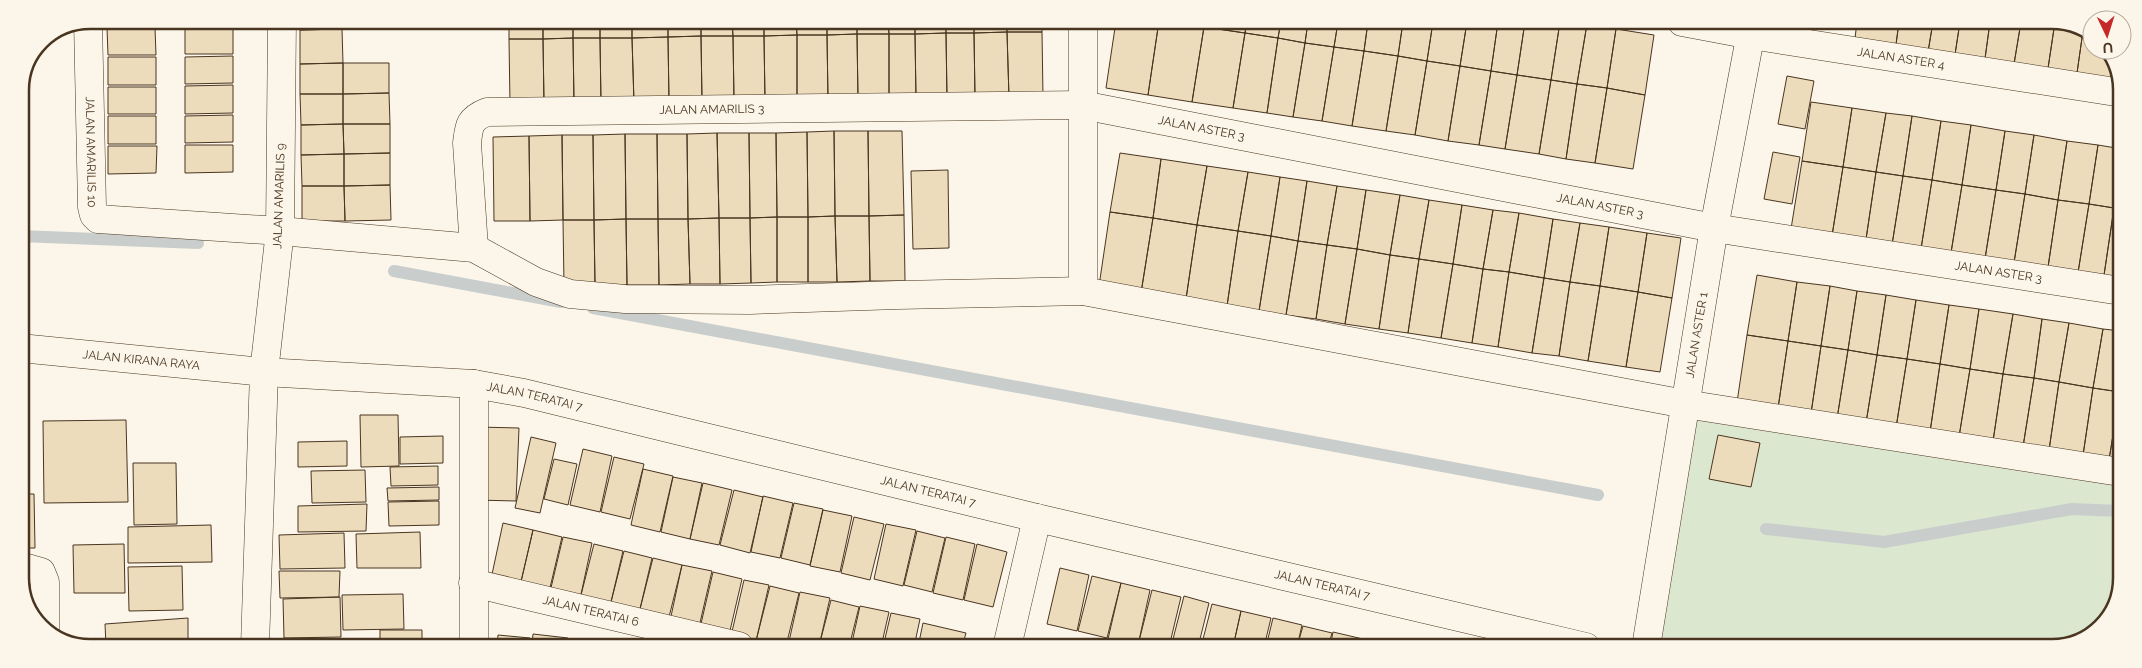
<svg xmlns="http://www.w3.org/2000/svg" width="2142" height="668" viewBox="0 0 2142 668" font-family="Raleway,sans-serif">
	<style>
		.green { fill: #dce7d0; stroke: #887966 }
		.lines { fill: none; stroke-linecap: round; stroke-linejoin: round }
		.stream { stroke: #c9cecd; stroke-width: 12 }
		.building { fill: #ecdcbc; stroke: #4a3520 }
		.minor-casing { stroke: #4a3520; stroke-width: 29 }
		.tertiary-casing { stroke: #4a3520; stroke-width: 29 }
		.minor { stroke: #fbf6e9; stroke-width: 28 }
		.tertiary { stroke: #fbf6e9; stroke-width: 28 }
		.labels { text-anchor: middle; stroke-width: 4; stroke-linejoin: round; paint-order: stroke }
		.street-label { font-size: 12px; fill: #4a3520; stroke: #fbf6e9 }
		.rim { fill: none; stroke: #4a3520; stroke-width: 2.5 }
	</style>
	<rect width="100%" height="100%" fill="#fbf6e9"/>
	<path class="green" d="M1685 404 2120 470V597L2094 634 2052 648 1645 647Z"/>
	<g class="lines">
		<path class="stream" d="M20 236 198 243
			M394 271 561 302
			M593 308 1598 495
			M1766 529 1884 542 2072 509 2120 511"/>
	</g>
	<path class="building" d="M107 20H156V26H107Z
		M184 20H233V24L185 25Z
		M300 20H342V29L300 30Z
		M342 20H371V28L342 29Z
		M371 20H398V29L371 28Z
		M398 20H428V28L398 29Z
		M428 20H465V27L428 28Z
		M509 21H543V39H509Z
		M543 21H573V38L543 39Z
		M573 21H600V38H573Z
		M600 21H632V38H600Z
		M632 21H668V37L632 38Z
		M668 21H701V36L668 37Z
		M701 21H732L733 36H701Z
		M732 21H764V36H733Z
		M764 21H796L797 35 764 36Z
		M796 21H827V35H797Z
		M827 21H857V34L827 35Z
		M857 21H888L889 34H857Z
		M888 21H915V34H889Z
		M915 21H946V33L915 34Z
		M946 21H974V33H946Z
		M974 21H1007V32L974 33Z
		M1007 21H1042V32H1007Z
		M1116 21H1159L1148 95 1106 88Z
		M1159 21 1204 27 1192 102 1148 95Z
		M1168 21H1205L1204 27Z
		M1205 21H1247L1245 33 1204 27Z
		M1247 21H1281L1278 38 1245 33Z
		M1281 21 1308 22 1305 43 1278 38Z
		M1308 22H1338L1334 47 1305 43Z
		M1338 22H1368L1364 51 1334 47Z
		M1368 22H1403L1398 56 1364 51Z
		M1403 22H1433L1427 61 1398 56Z
		M1433 22H1467L1460 66 1427 61Z
		M1467 22H1498L1491 71 1460 66Z
		M1498 22H1525L1517 75 1491 71Z
		M1525 22H1560L1551 80 1517 75Z
		M1560 22 1587 24 1577 84 1551 80Z
		M1805 22H1833L1832 28Z
		M1857 22H1899L1895 52 1854 46Z
		M1899 22H1933L1927 58 1895 52Z
		M1933 22H1960L1954 61 1927 58Z
		M1960 22H1990L1984 66 1954 61Z
		M1990 22H2021L2013 70 1984 66Z
		M2021 22H2055L2047 75 2013 70Z
		M2055 22H2071L2083 31 2076 80 2047 75Z
		M1587 24 1616 29 1607 88 1577 84Z
		M233 26V54H185V27Z
		M1204 27 1245 33 1233 108 1192 102Z
		M107 28H155L156 55H108Z
		M342 29 343 63 300 64V30Z
		M1616 29 1654 35 1645 95 1607 88Z
		M2083 31 2092 37V50H2109L2113 62 2109 85 2076 80Z
		M1007 32 1009 98H975L974 33Z
		M1007 32H1042L1043 97 1009 98Z
		M946 33 947 99H916L915 34Z
		M946 33H974L975 98 947 99Z
		M1245 33 1278 38 1267 113 1233 108Z
		M857 34 858 99 828 100 827 35Z
		M857 34H889V99H858Z
		M889 34H915L916 99H889Z
		M797 35V100L765 101 764 36Z
		M797 35H827L828 100H797Z
		M701 36H733L734 101 702 102Z
		M701 36 702 102H669L668 37Z
		M733 36H764L765 101H734Z
		M668 37 669 102 634 103 632 38Z
		M573 38H600L601 104 574 103Z
		M573 38 574 103 544 104 543 39Z
		M600 38H632L634 103 601 104Z
		M1278 38 1305 43 1293 117 1267 113Z
		M509 39H543L544 104 510 105Z
		M1305 43 1334 47 1322 121 1293 117Z
		M1334 47 1364 51 1352 126 1322 121Z
		M1364 51 1398 56 1386 131 1352 126Z
		M233 56V83L185 84V57Z
		M1398 56 1427 61 1415 135 1386 131Z
		M108 57H156V85H108Z
		M1427 61 1460 66 1448 141 1415 135Z
		M2113 62 2122 85H2109Z
		M343 63H389V93L343 94Z
		M343 63V94H300V64Z
		M1460 66 1491 71 1479 145 1448 141Z
		M1491 71 1517 75 1505 149 1479 145Z
		M1517 75 1551 80 1539 154 1505 149Z
		M1787 76 1814 81 1805 129 1778 124Z
		M1551 80 1577 84 1566 159 1539 154Z
		M1577 84 1607 88 1595 163 1566 159Z
		M233 85V113L185 114V86Z
		M108 87H156V114H108Z
		M1607 88 1645 95 1633 169 1595 163Z
		M389 93 390 124H343V94Z
		M300 94H343V124L301 125Z
		M1811 102 1852 108 1843 167 1802 161Z
		M1852 108 1886 113 1876 172 1843 167Z
		M1886 113 1912 116 1903 176 1876 172Z
		M233 115V142L185 143V116Z
		M108 116H156V144H108Z
		M1912 116 1941 121 1932 180 1903 176Z
		M1941 121 1971 125 1962 185 1932 180Z
		M343 124H390V153L344 154Z
		M343 124 344 154 301 155V125Z
		M1971 125 2005 131 1996 190 1962 185Z
		M834 131H868L869 216H835Z
		M834 131 835 216 808 217 807 132Z
		M868 131H902L904 215 869 216Z
		M2005 131 2034 135 2025 194 1996 190Z
		M807 132 808 217H777L776 133Z
		M717 133H749L750 218H719Z
		M717 133 719 218 688 219 687 134Z
		M749 133H776L777 217 750 218Z
		M625 134H657L658 219H626Z
		M625 134 626 219 594 220 593 135Z
		M657 134H687L688 219H658Z
		M562 135H593L594 220H563Z
		M562 135 563 220 530 221 529 136Z
		M2034 135 2067 141 2058 200 2025 194Z
		M529 136 530 221H494L493 137Z
		M2067 141 2098 145 2089 204 2058 200Z
		M185 145H233V172L185 173Z
		M2098 145 2122 149 2114 208 2089 204Z
		M108 146H157L156 173 108 174Z
		M1773 152 1800 157 1792 204 1764 199Z
		M390 153V185L344 186V154Z
		M1120 153 1161 159 1153 218 1110 212Z
		M344 154V186H302L301 155Z
		M1161 159 1207 166 1197 225 1153 218Z
		M1802 161 1843 167 1831 242 1790 235Z
		M2121 162V209L2114 208Z
		M1207 166 1248 172 1238 231 1197 225Z
		M1843 167 1876 172 1865 246 1831 242Z
		M948 170 949 248 913 249 911 171Z
		M1248 172 1280 177 1271 236 1238 231Z
		M1876 172 1903 176 1891 251 1865 246Z
		M1903 176 1932 180 1920 255 1891 251Z
		M1280 177 1307 181 1298 241 1271 236Z
		M1932 180 1962 185 1950 259 1920 255Z
		M1307 181 1337 186 1327 245 1298 241Z
		M390 185 391 220 345 221 344 186Z
		M1962 185 1996 190 1984 265 1950 259Z
		M302 186H344L345 221H302Z
		M1337 186 1366 190 1357 249 1327 245Z
		M1366 190 1400 195 1390 255 1357 249Z
		M1996 190 2025 194 2013 269 1984 265Z
		M2025 194 2058 200 2047 274 2013 269Z
		M1400 195 1429 200 1419 259 1390 255Z
		M1429 200 1462 205 1453 264 1419 259Z
		M2058 200 2089 204 2077 279 2047 274Z
		M2089 204 2114 208 2103 282 2077 279Z
		M1462 205 1493 210 1483 269 1453 264Z
		M2114 208 2121 209V286L2103 282Z
		M1493 210 1519 213 1509 272 1483 269Z
		M1110 212 1153 218 1141 293 1099 286Z
		M1519 213 1553 219 1544 278 1509 272Z
		M904 215 905 281H870L869 216Z
		M835 216H869L870 281 837 282Z
		M835 216 837 282H808V217Z
		M777 217V282L751 283 750 218Z
		M777 217H808V282H777Z
		M719 218 720 284H690L688 219Z
		M719 218H750L751 283 720 284Z
		M1153 218 1197 225 1186 299 1141 293Z
		M626 219H658L659 285H627Z
		M626 219 627 285H595L594 220Z
		M658 219H688L690 284 659 285Z
		M1553 219 1580 223 1570 282 1544 278Z
		M563 220H594L595 285 564 286Z
		M1580 223 1609 227 1600 286 1570 282Z
		M1197 225 1238 231 1227 306 1186 299Z
		M1609 227 1647 233 1638 292 1600 286Z
		M1238 231 1271 236 1259 311 1227 306Z
		M1647 233 1681 238 1672 298 1638 292Z
		M1271 236 1298 241 1286 315 1259 311Z
		M1298 241 1327 245 1316 319 1286 315Z
		M1327 245 1357 249 1345 324 1316 319Z
		M1357 249 1390 255 1379 329 1345 324Z
		M1390 255 1419 259 1408 333 1379 329Z
		M1419 259 1453 264 1441 338 1408 333Z
		M1453 264 1483 269 1472 343 1441 338Z
		M1483 269 1509 272 1498 347 1472 343Z
		M1509 272 1544 278 1532 353 1498 347Z
		M1757 275 1797 282 1788 341 1747 335Z
		M1544 278 1570 282 1559 356 1532 353Z
		M1570 282 1600 286 1588 361 1559 356Z
		M1797 282 1830 286 1821 346 1788 341Z
		M1600 286 1638 292 1626 367 1588 361Z
		M1830 286 1857 291 1848 350 1821 346Z
		M1857 291 1886 295 1877 355 1848 350Z
		M1638 292 1672 298 1660 372 1626 367Z
		M1886 295 1916 300 1907 359 1877 355Z
		M1916 300 1949 305 1940 364 1907 359Z
		M1949 305 1979 309 1970 369 1940 364Z
		M1979 309 2013 314 2003 374 1970 369Z
		M2013 314 2042 319 2034 378 2003 374Z
		M2042 319 2069 323 2059 382 2034 378Z
		M2069 323 2103 329 2093 388 2059 382Z
		M2103 329 2121 331 2120 392 2093 388Z
		M1747 335 1788 341 1777 415 1736 409Z
		M1788 341 1821 346 1810 420 1777 415Z
		M1821 346 1848 350 1836 425 1810 420Z
		M1848 350 1877 355 1865 429 1836 425Z
		M1877 355 1907 359 1895 434 1865 429Z
		M1907 359 1940 364 1929 439 1895 434Z
		M1940 364 1970 369 1958 443 1929 439Z
		M1970 369 2003 374 1992 448 1958 443Z
		M2003 374 2034 378 2022 453 1992 448Z
		M2034 378 2059 382 2048 457 2022 453Z
		M2059 382 2093 388 2082 462 2048 457Z
		M2093 388 2120 392 2108 466 2082 462Z
		M2120 392V468L2108 466Z
		M360 415H398L399 466 361 467Z
		M126 420 128 502 44 503 43 421Z
		M477 427 519 428 516 501 475 500Z
		M1718 435 1760 443 1751 487 1709 479Z
		M443 436V463L400 464V437Z
		M531 437 556 443 540 513 515 508Z
		M347 441V466L298 467V442Z
		M20 448H22V480H20Z
		M583 449 612 456 600 512 570 505Z
		M614 457 644 464 630 519 601 512Z
		M554 459 577 464 568 505 544 499Z
		M133 463H176L177 524 134 525Z
		M438 466V485L391 486 390 467Z
		M643 469 673 476 660 532 631 525Z
		M365 470 366 502 312 503 311 471Z
		M673 477 702 483 690 539 661 532Z
		M703 483 732 490 719 545 690 539Z
		M439 487V500L388 501 387 488Z
		M734 490 763 497 750 553 720 545Z
		M20 494H34L35 548H20Z
		M763 496 793 503 780 558 751 552Z
		M439 501V525L389 526 388 502Z
		M794 503 823 509 810 565 781 558Z
		M367 504 366 531 298 532V506Z
		M823 510 852 516 840 572 810 566Z
		M854 517 884 524 870 580 841 573Z
		M503 523 533 530 520 586 491 579Z
		M886 524 916 530 903 586 874 579Z
		M211 525 212 562 128 563V527Z
		M533 530 562 537 549 592 520 586Z
		M917 531 945 538 932 592 904 585Z
		M420 532 421 568H357L356 534Z
		M344 533 345 568 280 569 279 535Z
		M563 537 592 543 580 599 550 592Z
		M946 537 975 544 963 600 933 593Z
		M124 544 125 593H74L73 545Z
		M594 544 623 551 610 606 580 599Z
		M977 544 1007 552 993 607 964 600Z
		M624 551 652 558 639 613 610 606Z
		M653 558 682 565 668 621 639 613Z
		M682 565 712 571 699 627 670 621Z
		M182 566 183 610 129 611 128 567Z
		M1060 568 1089 575 1077 631 1047 624Z
		M279 571H340L339 597 280 598Z
		M713 572 742 579 729 635 700 628Z
		M1092 576 1121 583 1107 638 1078 631Z
		M744 580 769 585 756 641 731 636Z
		M1121 583 1150 590 1138 645 1108 639Z
		M770 586 799 593 786 646 756 641Z
		M1152 590 1181 597 1169 647 1138 645Z
		M800 592 830 598 819 646H788Z
		M403 594 404 629 343 630 342 595Z
		M1184 596 1209 603 1198 647H1171Z
		M340 597 341 637 284 638 283 599Z
		M831 600 859 607 849 647 819 646Z
		M1212 604 1241 611 1233 647H1201Z
		M860 606 889 612 881 647H851Z
		M1241 611 1271 618 1264 647H1233Z
		M891 613 920 619 914 647H883Z
		M188 618V646H106L105 624Z
		M1273 618 1302 625 1297 647H1266Z
		M923 623 966 633 962 647H918Z
		M1303 626 1332 633 1328 647H1297Z
		M380 630H422V646H380Z
		M1333 632 1363 639 1361 647H1330Z
		M533 634 568 638V646H532Z
		M498 635 530 638 529 646H497Z
		M338 639V646H285V640Z
		M1363 639 1392 646V647H1361Z"/>
	<g class="lines">
		<defs>
			<g id="minor">
				<path id="s1" d="M282 20 280 231 264 372 474 384 524 393 1037 518 1586 647"/>
				<path id="s2" d="M88 21 92 207 94 215 98 219 280 231 474 248 536 282 570 294 625 299 750 300 898 295 1083 291 1685 404 2120 472"/>
				<path id="s3" d="M1682 22 1751 35 2122 93"/>
				<path id="s4" d="M474 248 467 143C469 126 469 119 487 112L1082 105 1714 228 2121 291"/>
				<path d="M1083 291V21"/>
				<path d="M20 566 41 572 45 582V629"/>
				<path id="s5" d="M473 583 739 646"/>
				<path d="M474 646V384"/>
				<path d="M1007 647 1037 518"/>
				<path id="s6" d="M1646 647 1714 228 1753 22"/>
			</g>
			<g id="tertiary">
				<path id="s7" d="M20 348 264 372 255 646"/>
			</g>
		</defs>
		<use href="#minor" class="minor-casing"/>
		<use href="#tertiary" class="tertiary-casing"/>
		<use href="#minor" class="minor"/>
		<use href="#tertiary" class="tertiary"/>
	</g>
	<g class="labels">
		<g class="street-label">
			<text dy="4" stroke="none"><textPath href="#s3" startOffset="222">JALAN ASTER 4</textPath></text>
			<text dy="4" stroke="none"><textPath href="#s4" startOffset="370">JALAN AMARILIS 3</textPath></text>
			<text dy="4" stroke="none"><textPath href="#s4" startOffset="862">JALAN ASTER 3</textPath></text>
			<text dy="4" stroke="none"><textPath href="#s2" startOffset="131">JALAN AMARILIS 10</textPath></text>
			<text transform="translate(279 196) rotate(-88)" y="4">JALAN AMARILIS 9</text>
			<text dy="4" stroke="none"><textPath href="#s4" startOffset="1268">JALAN ASTER 3</textPath></text>
			<text dy="4" stroke="none"><textPath href="#s4" startOffset="1672">JALAN ASTER 3</textPath></text>
			<text dy="4" stroke="none"><textPath href="#s6" startOffset="316">JALAN ASTER 1</textPath></text>
			<text dy="4" stroke="none"><textPath href="#s7" startOffset="122">JALAN KIRANA RAYA</textPath></text>
			<text dy="4" stroke="none"><textPath href="#s1" startOffset="625">JALAN TERATAI 7</textPath></text>
			<text dy="4" stroke="none"><textPath href="#s1" startOffset="1030">JALAN TERATAI 7</textPath></text>
			<text dy="4" stroke="none"><textPath href="#s1" startOffset="1435">JALAN TERATAI 7</textPath></text>
			<text dy="4" stroke="none"><textPath href="#s5" startOffset="121">JALAN TERATAI 6</textPath></text>
		</g>
	</g>
	<path d="M0 0H2142V668H0ZM90 29H2052A61 61 0 0 1 2113 90V578A61 61 0 0 1 2052 639H90A61 61 0 0 1 29 578V90A61 61 0 0 1 90 29Z" fill="#fbf6e9" fill-rule="evenodd"/>
	<path class="rim" d="M90 29H2052A61 61 0 0 1 2113 90V578A61 61 0 0 1 2052 639H90A61 61 0 0 1 29 578V90A61 61 0 0 1 90 29Z"/>
	<g transform="translate(2107 35) rotate(176)"><circle r="24" fill="#fbf6e9" stroke="#b4a999"/>
	<path d="M0-4L9 19L0 12L-9 19Z" fill="#c62828"/>
	<text y="-8" font-size="14" font-weight="bold" text-anchor="middle" fill="#4a3520">U</text>
	</g>
</svg>
